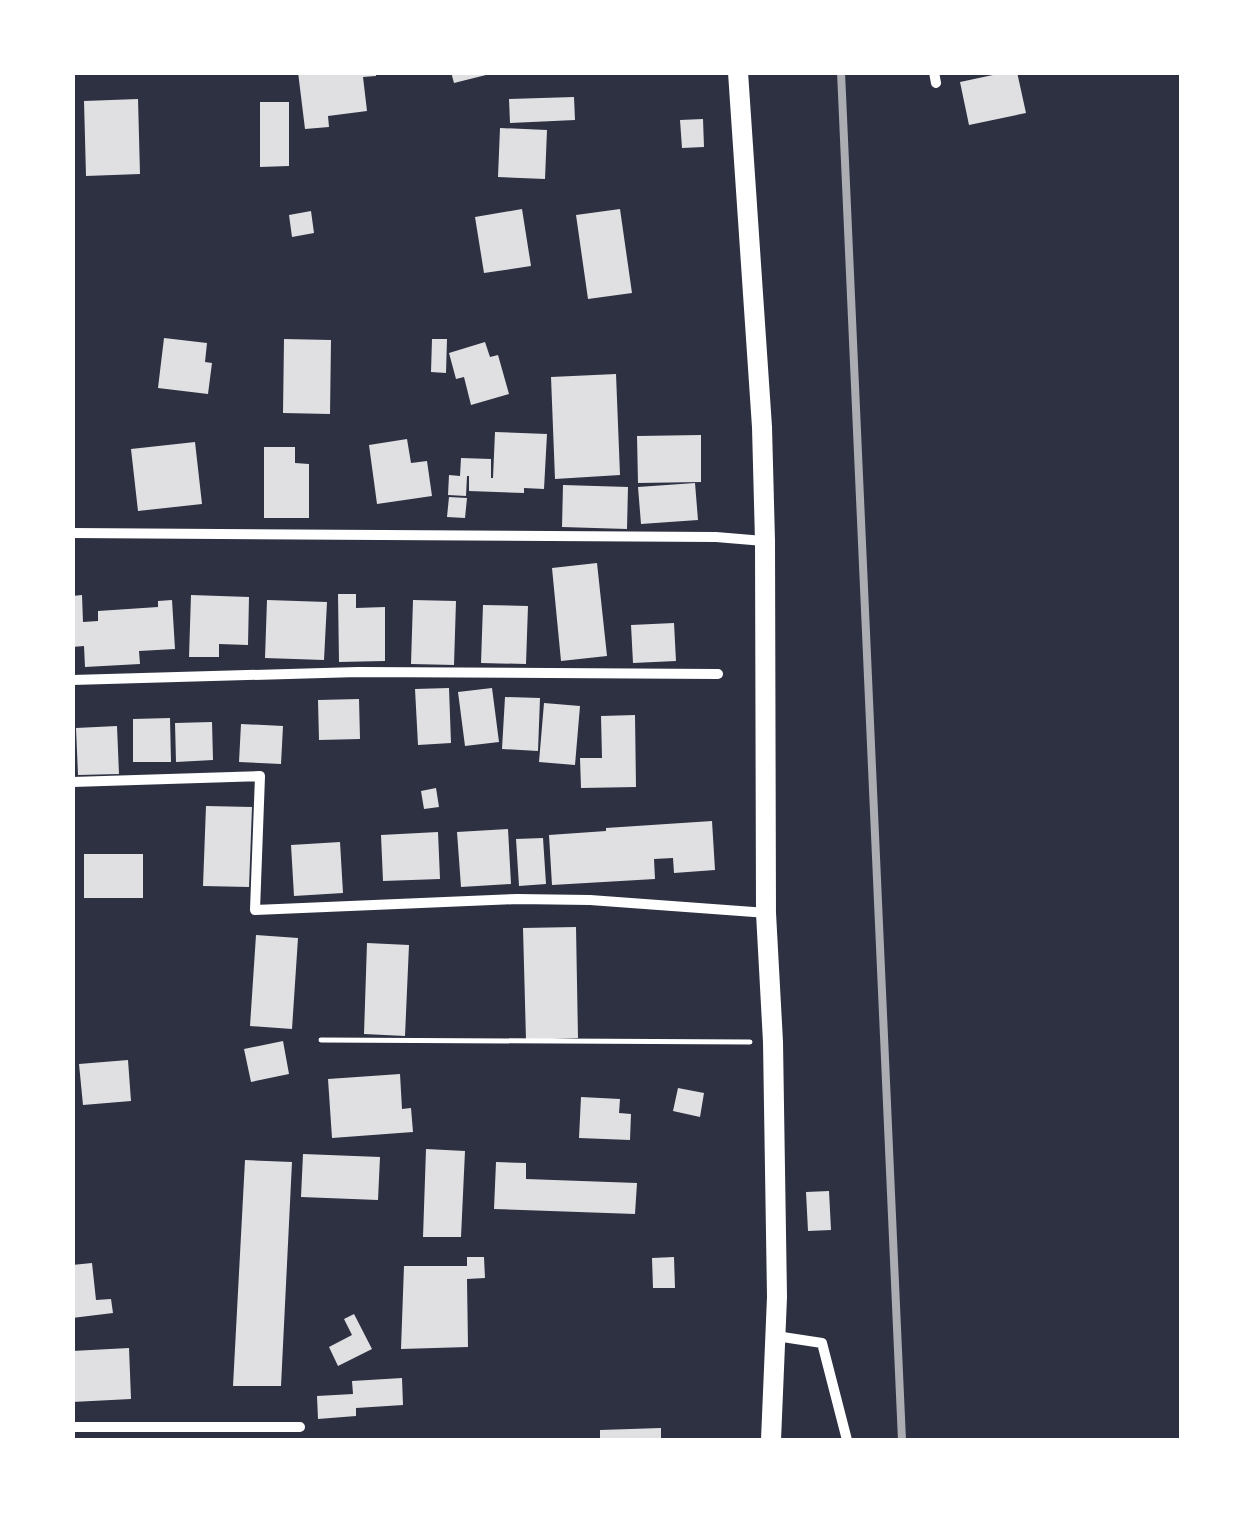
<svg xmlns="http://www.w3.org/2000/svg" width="1254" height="1513" viewBox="0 0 1254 1513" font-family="'Crimson Pro',serif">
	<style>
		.building { fill: #e0e0e3 }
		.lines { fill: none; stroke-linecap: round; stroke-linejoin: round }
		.path { stroke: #fff; stroke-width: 5 }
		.minor { stroke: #fff; stroke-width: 10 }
		.primary { stroke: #fff; stroke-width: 20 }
		.rail { stroke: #abadb3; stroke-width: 8 }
	</style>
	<rect width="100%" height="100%" fill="#2d3142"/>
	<path class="building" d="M298 72H376V76L363 77 367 111 328 116 329 127 305 129Z
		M451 72H490V74L454 83Z
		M1007 72H1017L1026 113 969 125 960 82Z
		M574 97 575 120 510 123 509 99Z
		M138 99 140 174 86 176 84 101Z
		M260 102H289V166L260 167Z
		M703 119 704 147 682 148 680 120Z
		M500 128 547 130 545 179 498 177Z
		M522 209 531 266 484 273 475 217Z
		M620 209 632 293 588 299 576 215Z
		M311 211 314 233 292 237 289 215Z
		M164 338 207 343 205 362 212 363 208 394 158 388Z
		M284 339 331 340 330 414 283 413Z
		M432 339H447L446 373 431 372Z
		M485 342 490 357 498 355 509 394 471 405 464 377 456 379 449 353Z
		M616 374 620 475 555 479 551 377Z
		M495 432 547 434 544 489 524 488V493L469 491V476H467L466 496 448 495 449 475 460 476 461 458 491 459V478H493Z
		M701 435V482L638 483 637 436Z
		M407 439 411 463 427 461 432 496 377 504 369 445Z
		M195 442 202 504 138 511 131 449Z
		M264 447H295V463L309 464V518H264Z
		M695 483 698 520 641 524 638 487Z
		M563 485 628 487 627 529 562 527Z
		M449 497 467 498 465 518 447 517Z
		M597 563 607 656 561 661 552 568Z
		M338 594H356V608L385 607V661L339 662Z
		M82 595 83 622 98 621V611L158 607V601L172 600 175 649 139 651 140 664 85 667 84 646 72 647V596Z
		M191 595 249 597 248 645 219 644V657H189Z
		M267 600 327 602 324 660 265 658Z
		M413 600 456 601 454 665 411 664Z
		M483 605 528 606 526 664 481 663Z
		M674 623 676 661 633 663 631 625Z
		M449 688 451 743 418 745 415 689Z
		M492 688 499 742 465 746 458 692Z
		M505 697 540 698 538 751 502 749Z
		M359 699 360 739 319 740 318 700Z
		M544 703 580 706 575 765 539 762Z
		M635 715 636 787 581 788 580 758H602L601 716Z
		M170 718 171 762H133V719Z
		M212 722 213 760 176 762 175 723Z
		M241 724 283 726 281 764 239 762Z
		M117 726 119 774 78 775 76 728Z
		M436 788 439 807 424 809 421 791Z
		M206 806 252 807 249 887 203 886Z
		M712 821 715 870 674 873 673 858 654 859 655 879 552 885 549 835 606 831V828Z
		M508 829 511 884 461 887 457 832Z
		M438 832 440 879 383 881 381 835Z
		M543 838 546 884 519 886 516 839Z
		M340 842 343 893 294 896 291 845Z
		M84 854H143V898H84Z
		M576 927 578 1038 526 1040 523 928Z
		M256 935 298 938 292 1029 250 1026Z
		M367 943 409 945 405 1036 364 1034Z
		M283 1041 289 1074 251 1082 244 1049Z
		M128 1060 131 1101 83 1105 79 1064Z
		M400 1074 402 1109 411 1108 413 1132 332 1138 328 1079Z
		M678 1088 704 1093 700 1117 673 1111Z
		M581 1097 620 1099 619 1113 631 1114 630 1140 579 1138Z
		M426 1149 465 1151 461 1237H423Z
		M303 1154 380 1157 378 1200 301 1197Z
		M245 1160 292 1162 281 1386H233Z
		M496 1162 526 1163V1179L637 1183 635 1214 494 1209Z
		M829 1191 831 1230 808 1231 806 1192Z
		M467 1257H484L485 1278 467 1279 468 1347 401 1349 404 1266H467Z
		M674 1257 675 1288H653L652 1258Z
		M92 1263 96 1300 111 1299 113 1313 72 1318V1265Z
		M354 1314 372 1349 338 1366 329 1347 352 1335 344 1319Z
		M129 1348 131 1399 72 1402V1351Z
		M402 1378 403 1405 356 1408V1416L318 1419 317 1396 353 1394 352 1381Z
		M661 1428V1440H600V1430Z"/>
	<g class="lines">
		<path class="path" d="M321 1040 750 1042"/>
		<path class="minor" d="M934 72 936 83
			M72 533 716 537 764 541
			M72 680 358 672 718 674
			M72 782 260 776 255 910 517 899 590 900 766 913
			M776 1336 822 1343 847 1440
			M72 1427H300"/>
		<path class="primary" d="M738 72 762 427 765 541 766 913 773 1042 777 1297 771 1440"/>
		<path class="rail" d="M841 72 902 1440"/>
	</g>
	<rect width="1254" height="1513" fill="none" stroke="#ffffff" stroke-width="150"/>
</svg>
